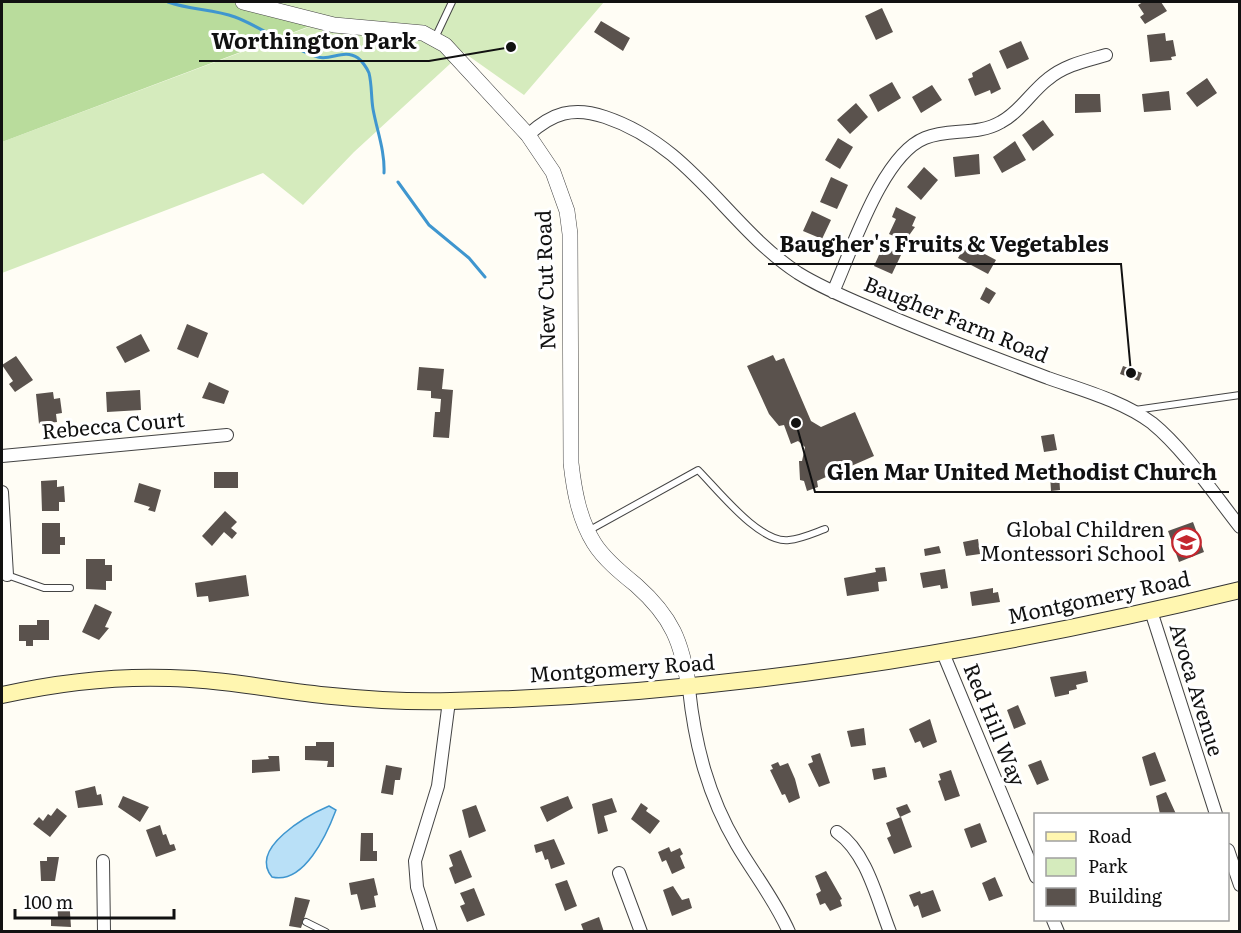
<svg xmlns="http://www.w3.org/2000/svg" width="1241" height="933" viewBox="0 0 1241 933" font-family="Literata,serif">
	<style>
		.green { fill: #d5ebbd }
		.forest { fill: #b9dc9c }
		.water { fill: #b9e0f7; stroke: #3f96cf; stroke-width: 1.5 }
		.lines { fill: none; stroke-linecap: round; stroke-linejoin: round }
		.stream { stroke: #3f96cf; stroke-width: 3 }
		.building { fill: #5a524d }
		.service-casing { stroke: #444; stroke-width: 8 }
		.minor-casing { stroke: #444; stroke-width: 14 }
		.tertiary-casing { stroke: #444; stroke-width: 16 }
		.secondary-casing { stroke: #333; stroke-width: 18 }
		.service { stroke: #fff; stroke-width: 6 }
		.minor { stroke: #fff; stroke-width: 12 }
		.tertiary { stroke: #fff; stroke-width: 15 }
		.secondary { stroke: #fff6b0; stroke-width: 16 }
		.labels { text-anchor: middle; stroke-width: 6; stroke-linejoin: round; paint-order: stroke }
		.street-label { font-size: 21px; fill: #111; stroke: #fff }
		.poi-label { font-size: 21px; fill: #111; stroke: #fff; text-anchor: end }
		.leader { fill: none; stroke: #111; stroke-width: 2 }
		.callout-dot { fill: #111; stroke: #fff; stroke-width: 2 }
		.callout-label { font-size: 22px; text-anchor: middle; font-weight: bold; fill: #111; stroke: #fff; stroke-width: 6; stroke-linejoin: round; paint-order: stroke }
	</style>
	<rect width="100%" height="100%" fill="#fffdf5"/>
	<path class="green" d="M272 2H604L524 95 463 52 354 152 303 205 263 173 2 273V142L333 18Z"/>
	<path class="forest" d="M2 2H272L334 17 2 142Z"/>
	<path class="water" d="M329 806 336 810C327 834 304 885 272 877 248 848 308 815 329 806Z"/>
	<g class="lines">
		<path class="stream" d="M168 2C190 10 213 9 235 17 264 28 288 48 318 57 331 61 344 48 358 58 362 61 367 68 369 73 372 85 371 97 373 109 377 131 385 151 384 173
			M398 182 429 225 469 258 485 277"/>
	</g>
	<path class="building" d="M1143 2H1161L1167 11 1145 24 1140 17 1144 14 1138 5Z
		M882 8 893 32 876 40 865 16Z
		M601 21 630 38 623 51 594 32Z
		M1165 33 1166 41 1173 40 1176 56 1171 57 1172 60 1150 62 1147 35Z
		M1021 41 1029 59 1007 69 999 51Z
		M990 63 1001 89 991 94 990 90 975 96 968 79 973 77 972 73Z
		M1207 78 1217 93 1197 107 1186 93Z
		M892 82 901 98 878 112 869 95Z
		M932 85 942 100 921 113 912 97Z
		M1169 91 1171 110 1144 112 1142 94Z
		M1075 94H1100L1101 112 1075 113Z
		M856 103 868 117 850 134 837 120Z
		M1043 120 1054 135 1033 151 1022 135Z
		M838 138 853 147 840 169 825 160Z
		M1015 141 1026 160 1002 173 993 157Z
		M979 154 980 174 955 177 953 157Z
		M924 167 938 180 921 200 907 187Z
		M831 177 848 185 837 209 820 202Z
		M896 207 916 217 912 226 915 227 905 241 889 234 896 219 892 217Z
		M812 211 831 220 822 239 803 231Z
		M966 244 996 260 988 274 958 258Z
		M883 246 901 255 892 274 874 266Z
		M986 287 996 293 989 304 980 299Z
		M187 324 208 333 198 358 177 349Z
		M141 334 150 351 125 363 116 347Z
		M773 355 776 361 784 358 811 421 821 427 855 412 874 456 817 481 818 487 807 491 804 481 800 480 799 461H802L805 447 798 441 791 444 784 425 779 426 769 414 747 366Z
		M16 356 33 380 15 392 9 384 13 381 2 365Z
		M1123 366 1142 373 1139 381 1120 374Z
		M419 367 444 369 442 389 453 390 449 438 433 437 435 412H440L441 399 431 398V391L417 390Z
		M209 382 229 391 224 404 202 398Z
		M140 390 141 410 107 412 106 392Z
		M53 392 54 399 60 398 62 413 56 414 57 422 39 424 36 394Z
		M1054 434 1057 450 1044 452 1041 436Z
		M214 472H238V488H214Z
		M1059 474 1060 490 1051 491 1050 475Z
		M57 480V487L64 486 65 502H59V511H42L41 481Z
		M139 483 161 490 155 512 148 510 150 507 134 502Z
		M225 511 237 522 231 528 237 533 232 539 224 532 212 546 202 536Z
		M1193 522 1204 552 1179 562 1168 531Z
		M42 523H60V537H65V545H60V554H42Z
		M978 539 980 554 966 556 963 542Z
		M939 546 941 553 925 556 924 549Z
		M86 559H105V565H112V581H106V590L86 589Z
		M885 567 887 581 878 582 879 591 847 596 844 578 876 572 875 568Z
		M945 569 948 588 941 589 940 585 923 588 920 573Z
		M246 575 249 596 209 602 208 596 197 597 195 583Z
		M993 588V593L998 592 1000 602 972 606 970 592Z
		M95 604 112 612 105 627 109 628 99 640 82 632Z
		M37 620H49V640H33V646H26V641H19V625H37Z
		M1086 671 1088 682 1076 685 1077 689 1069 691V694L1055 697 1050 677Z
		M1018 705 1026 724 1014 729 1007 710Z
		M930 719 937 742 923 748 920 741 915 743 909 729Z
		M864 728 866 745 851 747 847 731Z
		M316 742H334V767H327L328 761 305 760V746H316Z
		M1155 752 1166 781 1150 786 1142 757Z
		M820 753 830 783 819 787 808 764 813 762 811 756Z
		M268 756H279L280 771 252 773V760L269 759Z
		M1041 760 1049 780 1037 785 1028 765Z
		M778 762 780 766 788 763 795 779 800 798 789 803 785 794 782 795 770 770 773 769 771 765Z
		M386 765 402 768 400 780H395L393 795 381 793Z
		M885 767 887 777 874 780 872 769Z
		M951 770 960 796 945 801 938 781 941 780 939 774Z
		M95 786 97 795 101 794 103 805 78 808 75 791Z
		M1166 792 1176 814H1160L1156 796Z
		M123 796 149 807 140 822 118 807Z
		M568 796 573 808 547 822 540 807Z
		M612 798 617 812 604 816 608 831 598 834 592 804Z
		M641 803 648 808 646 811 660 821 650 834 631 819Z
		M907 804 911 812 900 817 896 808Z
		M476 805 486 831 469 838 462 810Z
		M57 808 67 816 50 837 33 824 39 817 43 821 48 814 51 816Z
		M901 817 912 847 894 854 887 838 891 836 886 823Z
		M980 823 987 842 971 848 964 829Z
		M160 825 163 835 166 834 170 845 174 844 176 850 156 857 146 830Z
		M361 833H373V851H377V861H360Z
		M554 839 565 864 551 869 548 859 545 860 542 851 536 853 534 845Z
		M669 847 671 852 680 848 683 854 680 856 685 868 672 874 666 860 662 862 658 852Z
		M461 850 472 877 455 884 449 868 453 866 449 855Z
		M47 857H59L55 881H41L40 861H47Z
		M826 871 842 899 840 900 842 906 830 911 825 903 820 905 816 894 821 891 815 876Z
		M995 877 1003 896 989 901 982 883Z
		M374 878 378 895 374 896 376 907 361 910 357 894 351 895 349 883Z
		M567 880 577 906 565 911 555 884Z
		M673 886 682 900 689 898 692 908 672 916 663 890Z
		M474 888 485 915 467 922 460 906 465 904 460 893Z
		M933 890 941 911 922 918 918 905 914 907 909 895 920 891 921 894Z
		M295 897 310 900 301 928 289 926Z
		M57 898H69L71 927 51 926V917H58Z
		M599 917 604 932H584L581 924Z"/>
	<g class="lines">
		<defs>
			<path id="service" d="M435 38 452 2
				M1135 410 1240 395
				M588 531 698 470C718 490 760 544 789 540 801 539 814 533 825 529
				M7 575 44 588H70
				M306 922 326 932"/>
			<path id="minor" d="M528 135C552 113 573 106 605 117 692 146 728 227 798 273 822 288 849 299 875 310 932 335 990 356 1048 378 1082 390 1123 401 1152 423 1184 449 1214 494 1240 527
				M833 292C852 250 882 155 925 138 949 128 977 136 1001 122 1020 112 1031 92 1048 79 1065 65 1085 61 1106 55
				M2 456 227 435
				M2 492 7 575
				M1151 611 1216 814
				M943 653 1036 877
				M689 689C695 745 708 796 737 845 754 874 775 900 789 932
				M837 832C867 853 877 899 890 932
				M1228 850 1240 885
				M103 861 104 932
				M619 873 641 932
				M1053 920 1058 932
				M431 932 417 887 415 861 438 786 449 701"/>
			<path id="tertiary" d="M243 2 334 25 423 33 445 45 528 135 553 172 567 211 570 234 571 463C574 490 579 519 594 543 604 559 621 573 636 585 672 617 682 642 689 689"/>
			<path id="secondary" d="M2 695C56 683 114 676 170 678 225 679 278 691 332 696 371 700 412 702 451 701 719 695 980 653 1240 590"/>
		</defs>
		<use href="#service" class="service-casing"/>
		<use href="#minor" class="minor-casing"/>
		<use href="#tertiary" class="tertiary-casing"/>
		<use href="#secondary" class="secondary-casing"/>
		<use href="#service" class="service"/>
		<use href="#minor" class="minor"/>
		<use href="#tertiary" class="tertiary"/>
		<use href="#secondary" class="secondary"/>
	</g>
	<defs>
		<symbol id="school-ring" viewBox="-11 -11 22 22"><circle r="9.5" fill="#fff" stroke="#c4262e" stroke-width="1.5"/><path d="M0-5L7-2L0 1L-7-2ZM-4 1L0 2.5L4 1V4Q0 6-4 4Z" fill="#c4262e"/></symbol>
	</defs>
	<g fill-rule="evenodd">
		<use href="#school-ring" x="1170" y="526" width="33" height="33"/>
	</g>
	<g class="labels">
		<g class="street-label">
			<text transform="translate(546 280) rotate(-92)" y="7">New Cut Road</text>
			<text transform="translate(956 320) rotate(22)" y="7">Baugher Farm Road</text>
			<text transform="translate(113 426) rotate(-5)" y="7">Rebecca Court</text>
			<text transform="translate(1099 598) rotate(-12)" y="7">Montgomery Road</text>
			<text transform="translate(622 669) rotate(-4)" y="7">Montgomery Road</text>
			<text transform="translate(1196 690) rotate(73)" y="7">Avoca Avenue</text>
			<text transform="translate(994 725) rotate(68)" y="7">Red Hill Way</text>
		</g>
		<g class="poi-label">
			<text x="1165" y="537">Global Children<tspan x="1165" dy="24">Montessori School</tspan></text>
		</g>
	</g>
	<path class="leader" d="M511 47L429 61H199M1131 373L1121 264H768M796 423L815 492H1229"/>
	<g class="callout-dot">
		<circle cx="511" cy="47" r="6"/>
		<circle cx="1131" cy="373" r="6"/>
		<circle cx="796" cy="423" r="6"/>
	</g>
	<g class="callout-label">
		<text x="314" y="49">Worthington Park</text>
		<text x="944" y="252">Baugher's Fruits &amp; Vegetables</text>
		<text x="1022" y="480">Glen Mar United Methodist Church</text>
	</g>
	<rect width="1241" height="933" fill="none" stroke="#111111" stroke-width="6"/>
	<rect x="1034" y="813" width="195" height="108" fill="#ffffff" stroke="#a0a0a0" stroke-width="1.5"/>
	<rect x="1046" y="832" width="30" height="9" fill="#fff6b0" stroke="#a0a0a0" stroke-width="1.5"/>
	<text x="1088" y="843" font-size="18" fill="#111111">Road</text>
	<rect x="1046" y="858" width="30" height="18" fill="#d5ebbd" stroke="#a0a0a0" stroke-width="1.5"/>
	<text x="1088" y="873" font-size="18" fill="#111111">Park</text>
	<rect x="1046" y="888" width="30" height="18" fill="#5a524d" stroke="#a0a0a0" stroke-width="1.5"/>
	<text x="1088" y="903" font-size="18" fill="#111111">Building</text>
	<path d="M15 909v9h159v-9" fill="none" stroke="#111111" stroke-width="3"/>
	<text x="24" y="909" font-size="18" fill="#111111" stroke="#ffffff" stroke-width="4.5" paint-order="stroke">100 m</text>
</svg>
